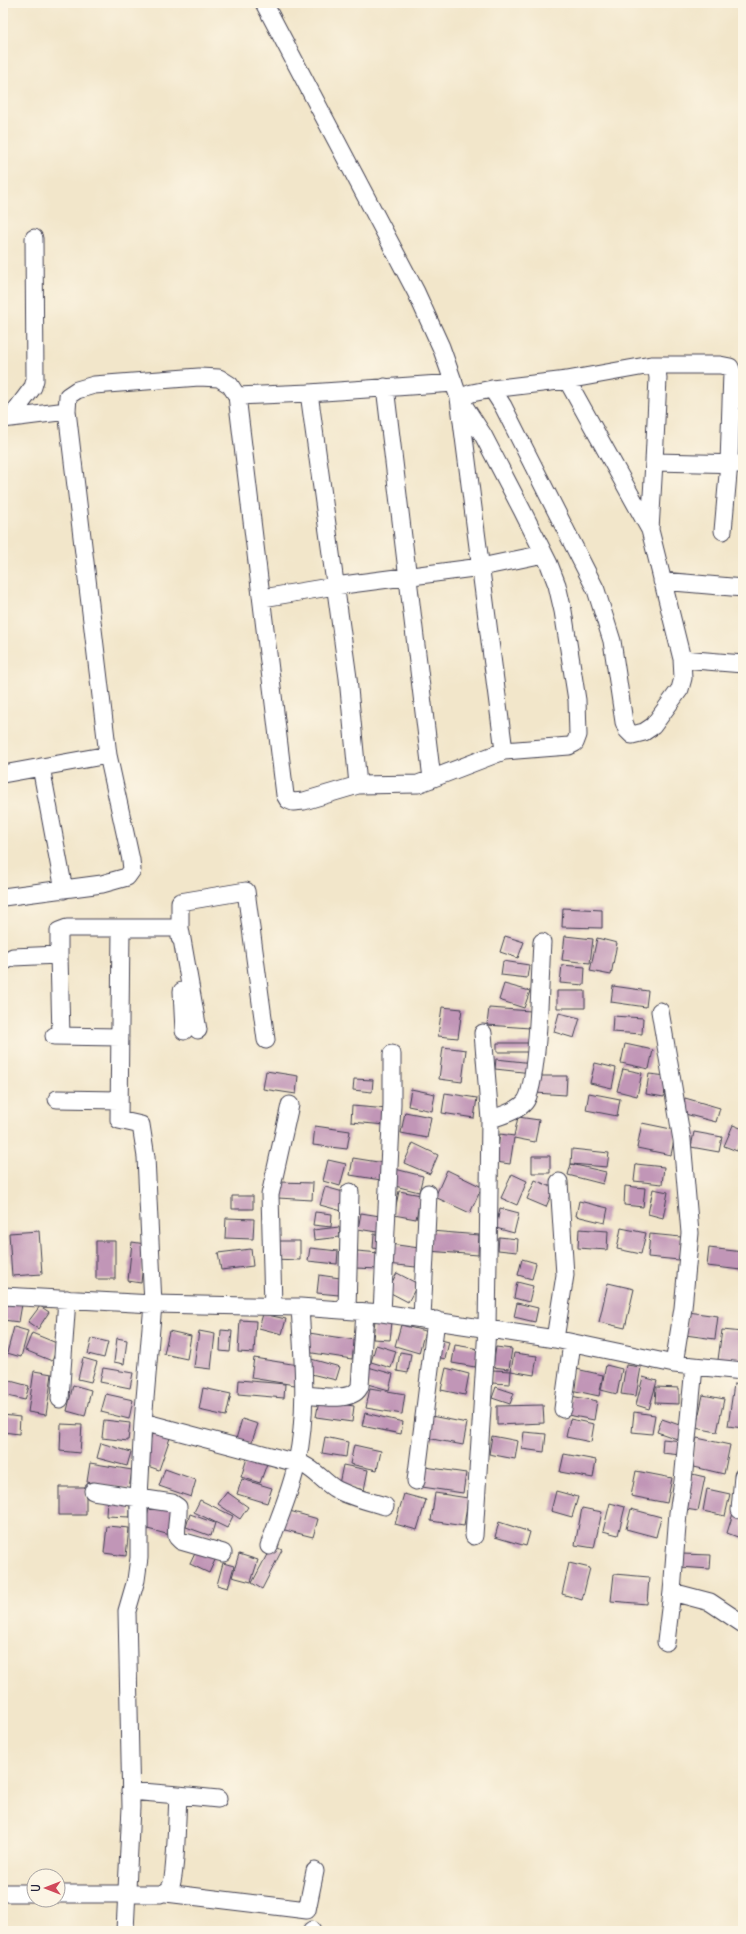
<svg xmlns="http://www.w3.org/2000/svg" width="746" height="1934" viewBox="0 0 746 1934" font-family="Delius,sans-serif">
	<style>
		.building { fill: #c196b7 }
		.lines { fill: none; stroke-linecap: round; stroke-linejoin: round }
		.minor-casing { stroke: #413f50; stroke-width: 19 }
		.minor { stroke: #fff; stroke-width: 17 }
	</style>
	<rect width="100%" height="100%" fill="#fcf5e5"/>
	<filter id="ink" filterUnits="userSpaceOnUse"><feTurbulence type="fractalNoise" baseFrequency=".025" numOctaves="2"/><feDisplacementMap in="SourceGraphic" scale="8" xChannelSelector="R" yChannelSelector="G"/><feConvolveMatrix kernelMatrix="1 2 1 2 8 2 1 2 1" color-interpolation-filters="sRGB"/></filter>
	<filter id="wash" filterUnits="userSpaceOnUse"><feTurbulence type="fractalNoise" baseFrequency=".012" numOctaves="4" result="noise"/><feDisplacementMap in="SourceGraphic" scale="16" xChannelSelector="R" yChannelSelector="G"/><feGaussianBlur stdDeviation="0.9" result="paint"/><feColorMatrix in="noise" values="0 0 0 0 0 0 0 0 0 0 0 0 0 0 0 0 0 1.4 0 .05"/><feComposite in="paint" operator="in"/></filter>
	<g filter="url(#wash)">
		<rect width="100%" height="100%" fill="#f2e6ca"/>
		<g id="blocks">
			<path class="building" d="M563 908 602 910V928L562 927Z
				M505 936 524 942 518 958 500 952Z
				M565 936 593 939 590 963 562 960Z
				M597 938 617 943 611 975 590 971Z
				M503 961 529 965 527 978 501 975Z
				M562 965 585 967 584 985 560 983Z
				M504 984 530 991 524 1008 499 1000Z
				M613 986 648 991 646 1007 611 1002Z
				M557 991H585V1008H557Z
				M442 1007 462 1009 458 1038 438 1036Z
				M489 1008 531 1011 530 1028 487 1025Z
				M559 1013 580 1018 574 1038 554 1032Z
				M613 1016 643 1018 642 1034 612 1032Z
				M497 1043H531V1052H497Z
				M625 1044 653 1050 649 1069 621 1063Z
				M443 1047 466 1050 462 1082 439 1079Z
				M496 1059 533 1063 532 1073 495 1069Z
				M595 1063 616 1068 612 1088 590 1083Z
				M623 1069 642 1073 637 1096 617 1091Z
				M266 1071 298 1076 296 1094 263 1089Z
				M649 1074 667 1076 664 1097 646 1094Z
				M536 1076H567L566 1095 535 1093Z
				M354 1079 373 1080 372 1092 353 1090Z
				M411 1089 435 1094 432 1111 408 1106Z
				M445 1093 477 1098 474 1118 442 1113Z
				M589 1093 620 1099 617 1116 586 1110Z
				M685 1098 720 1108 716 1122 681 1113Z
				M352 1106 388 1109 386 1125 351 1122Z
				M405 1112 431 1117 427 1138 401 1133Z
				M518 1117 539 1120 535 1142 514 1138 510 1164 496 1162 500 1134 514 1136Z
				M642 1123 676 1130 671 1155 637 1148Z
				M733 1125 743 1129V1137L737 1151 724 1146Z
				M315 1126 350 1131 347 1149 313 1145Z
				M694 1132 722 1137 719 1152 691 1147Z
				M413 1143 438 1155 430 1174 404 1163Z
				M572 1149 609 1153 607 1167 571 1164Z
				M532 1156H550V1173H532Z
				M353 1158 384 1163 381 1180 350 1175Z
				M328 1160 346 1164 340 1186 323 1181Z
				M571 1164 606 1172 603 1184 568 1175Z
				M636 1164 664 1167 662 1184 634 1181Z
				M395 1169 423 1176 419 1192 391 1185Z
				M447 1170 482 1187 470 1213 435 1197Z
				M512 1174 527 1181 517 1205 501 1198Z
				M535 1180 554 1188 546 1207 527 1199Z
				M279 1182 313 1183 312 1200 278 1198Z
				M625 1186 645 1188 643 1207 624 1205Z
				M325 1187 347 1193 342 1211 320 1205Z
				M653 1189 668 1192 663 1218 648 1214Z
				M399 1191 421 1195 416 1219 394 1215Z
				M232 1196H253V1209H232Z
				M579 1201 608 1208 605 1223 576 1216Z
				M500 1208 519 1213 514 1233 496 1228Z
				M315 1212 332 1214 331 1227 313 1225Z
				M361 1213 386 1217 383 1233 358 1229Z
				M226 1218 254 1219 253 1239 225 1238Z
				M339 1227 340 1237 314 1240 313 1230Z
				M621 1228 646 1233 641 1254 617 1249Z
				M579 1229 608 1231 607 1250 578 1248Z
				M39 1231 42 1274 12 1276 9 1233Z
				M431 1231 479 1235 478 1255 429 1251Z
				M374 1234 385 1235 383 1250 373 1248Z
				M650 1234 681 1237 679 1260 648 1257Z
				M499 1237 518 1239 517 1252 498 1250Z
				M96 1241H115V1279H96Z
				M273 1241H300V1260L273 1259Z
				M132 1242 145 1244 141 1283 128 1281Z
				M390 1244 419 1248 416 1267 388 1264Z
				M310 1248 338 1251 337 1264 308 1261Z
				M709 1248 743 1252 741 1270 707 1266Z
				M251 1249 253 1266 221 1270 218 1253Z
				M357 1251 380 1253 379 1269 356 1268Z
				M522 1259 536 1263 532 1279 518 1275Z
				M397 1273 418 1284 408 1302 387 1291Z
				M319 1275 340 1278 339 1295 317 1293Z
				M517 1282 533 1286 529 1302 514 1298Z
				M608 1283 634 1289 625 1328 599 1322Z
				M3 1301 22 1304 19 1322 3 1320Z
				M517 1303 538 1308 535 1322 514 1317Z
				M40 1306 49 1312 38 1329 28 1322Z
				M688 1312 718 1316 715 1339 685 1335Z
				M263 1314 286 1319 282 1334 259 1328Z
				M240 1320 256 1321 254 1353 238 1352Z
				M375 1320 392 1322 390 1340 373 1339Z
				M401 1325 425 1331 419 1353 395 1346Z
				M14 1327 28 1331 21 1357 7 1353Z
				M221 1330 232 1331 230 1352 220 1351Z
				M722 1330 743 1332V1363L718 1360Z
				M169 1331 191 1336 187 1359 164 1354Z
				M199 1331 215 1334 211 1369 194 1367Z
				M32 1333 59 1344 52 1361 25 1350Z
				M309 1333 355 1340 352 1359 306 1352Z
				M92 1338 108 1342 104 1358 88 1354Z
				M117 1338 127 1340 124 1364 114 1362Z
				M441 1340 449 1342 445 1359 437 1357Z
				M376 1345 396 1351 391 1368 371 1362Z
				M455 1345 479 1349 475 1367 452 1363Z
				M496 1347 512 1349 509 1369 493 1367Z
				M400 1352 411 1354 408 1373 397 1371Z
				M514 1353 537 1356 534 1375 511 1371Z
				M83 1358 97 1362 91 1382 78 1379Z
				M254 1358 298 1365 295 1385 251 1378Z
				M311 1359 340 1367 336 1380 307 1373Z
				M606 1365 622 1369 617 1394 601 1390Z
				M626 1365 641 1367 636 1396 621 1394Z
				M368 1367 393 1374 389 1390 364 1383Z
				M103 1368 133 1373 130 1388 100 1382Z
				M446 1368 469 1374 465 1395 441 1390Z
				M576 1369 603 1375 599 1396 571 1390Z
				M493 1370 511 1371 510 1384 492 1383Z
				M34 1371 52 1374 46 1415 28 1412Z
				M643 1377 657 1381 649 1409 636 1405Z
				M3 1379 29 1386 25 1400 3 1395Z
				M239 1380 285 1384 284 1398 238 1394Z
				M734 1384 743 1385V1428L728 1426Z
				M73 1385 91 1390 85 1416 67 1411Z
				M496 1387 514 1393 510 1404 492 1398Z
				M656 1387 679 1388V1404L655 1403Z
				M203 1388 231 1394 226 1416 199 1410Z
				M370 1388 405 1394 402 1414 366 1408Z
				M106 1394 133 1400 129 1419 101 1412Z
				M703 1395 724 1399 717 1432 696 1428Z
				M571 1396 597 1401 594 1420 568 1415Z
				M319 1401 354 1406 352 1422 316 1417Z
				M543 1405 544 1423 497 1425V1406Z
				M634 1412 655 1415 652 1434 632 1432Z
				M365 1413 403 1422 401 1434 362 1426Z
				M3 1415 20 1417 19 1434 3 1432Z
				M431 1416 467 1423 463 1445 427 1438Z
				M242 1419 258 1424 251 1444 236 1439Z
				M570 1419 594 1424 591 1442 566 1437Z
				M662 1419 685 1427 680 1440 657 1432Z
				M104 1420 130 1423 128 1441 102 1438Z
				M61 1424 82 1425 80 1453 60 1451Z
				M154 1429 171 1435 159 1470 142 1464Z
				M524 1432 546 1434 544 1452 522 1449Z
				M492 1436 518 1441 515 1459 489 1454Z
				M325 1437 348 1442 346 1457 322 1453Z
				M697 1438 730 1445 724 1474 690 1466Z
				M663 1439 682 1441 681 1455 662 1453Z
				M101 1443 131 1452 127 1466 97 1458Z
				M354 1445 381 1451 377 1470 350 1464Z
				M249 1452 269 1458 260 1483 241 1477Z
				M564 1454 596 1460 593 1478 560 1472Z
				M90 1463 132 1470 129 1489 87 1482Z
				M343 1465 368 1470 364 1490 339 1484Z
				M425 1467 466 1473 463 1493 422 1487Z
				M165 1469 196 1480 191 1497 159 1486Z
				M636 1471 672 1478 667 1503 631 1496Z
				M692 1474 705 1477 698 1511 686 1509Z
				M242 1479 272 1488 267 1503 237 1494Z
				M59 1487H86V1515H59Z
				M707 1489 730 1494 725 1516 703 1511Z
				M556 1491 578 1497 572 1517 551 1511Z
				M227 1492 248 1507 240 1519 218 1504Z
				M435 1493 468 1498 464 1526 431 1521Z
				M404 1494 426 1500 417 1530 395 1524Z
				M107 1499H130V1517L106 1516Z
				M200 1500 233 1516 227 1528 194 1512Z
				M151 1502 177 1509 170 1535 144 1528Z
				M610 1503 625 1507 618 1535 603 1531Z
				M582 1508 602 1512 594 1548 575 1545Z
				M631 1509 661 1517 656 1537 626 1529Z
				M286 1510 318 1519 313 1537 281 1529Z
				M734 1510 743 1513V1539L727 1533Z
				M190 1514 215 1523 211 1536 186 1527Z
				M499 1522 530 1532 526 1546 495 1537Z
				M107 1526 129 1528 126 1556 104 1553Z
				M272 1545 282 1550 262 1589 252 1583Z
				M197 1549 216 1558 209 1573 190 1564Z
				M239 1554 258 1560 251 1582 232 1577Z
				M681 1554 711 1555 710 1569 680 1567Z
				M223 1563 234 1566 228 1588 217 1585Z
				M569 1563 590 1568 582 1600 562 1594Z
				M614 1574 649 1577 647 1604 611 1601Z"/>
		</g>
	</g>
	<g filter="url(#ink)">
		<use href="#blocks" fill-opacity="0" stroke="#413f50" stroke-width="1"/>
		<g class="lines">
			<defs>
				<path id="minor" d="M264 3 416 292 441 347 459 398 504 751
					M651 365H720L730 367 732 372 729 463 723 531
					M567 380 650 530 682 659 683 678 680 689 653 726 644 732 632 735 627 730 624 722 612 641 596 590 503 406 492 389 567 380 651 365 657 371 658 378 654 462
					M385 387 432 779
					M309 393 348 678 358 785
					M237 396 285 795 288 800 293 802 304 801 358 785 418 784 504 751 569 746 575 743 578 735 577 700 563 611 557 585 549 564 522 510 483 435 459 398 472 393 492 389
					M10 418 33 387 35 380 34 238
					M3 419 67 411 68 396 77 390 94 385 199 377 219 378 230 385 237 396 309 393 454 383
					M650 530 654 462 743 464
					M662 581 743 588
					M263 598 335 586 481 567 544 554
					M682 659 743 664
					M41 767 64 890
					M3 774 108 755
					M3 897 102 884 127 877 132 870 131 860 108 755 67 411
					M121 928 119 1120 141 1125 146 1157 153 1304 143 1422 139 1497V1558L136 1580 127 1611 131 1807 125 1931
					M59 955 61 1036
					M3 962 13 957 59 955V931L67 928H180V938
					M182 991 184 1031
					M660 1011 682 1140 690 1233 683 1308 674 1364
					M198 1030 180 928V902L246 891 266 1040
					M483 1033 490 1120
					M54 1036 120 1037
					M57 1099 119 1100
					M3 1296 153 1304 300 1307 382 1313 555 1339 674 1364 743 1371
					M273 1306 270 1195 290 1105
					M347 1310 350 1192
					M382 1313 392 1104V1054
					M422 1318 428 1193
					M555 1339 565 1275 559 1182
					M304 1395C319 1396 354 1403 360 1386L365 1312
					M60 1399 67 1299
					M563 1409 572 1343
					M143 1422 304 1465C316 1471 323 1481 334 1488 349 1497 368 1501 385 1506
					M416 1481 436 1320
					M93 1491 172 1503 178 1507C179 1518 175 1527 177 1537L181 1541 223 1553
					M740 1510 743 1476
					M474 1536 487 1328 490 1120C501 1115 517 1112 525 1102 539 1085 540 970 542 942
					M269 1546C278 1520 292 1489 297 1462 308 1411 303 1359 300 1307
					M672 1592 710 1602 743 1624
					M666 1642 672 1592 678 1513 683 1481 694 1367
					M178 1795 218 1799
					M3 1893H34
					M166 1893 307 1910 315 1871
					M58 1894H160C164 1893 167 1892 170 1888 176 1879 177 1811 178 1795L130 1791
					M311 1931 312 1930"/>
			</defs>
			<use href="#minor" class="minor-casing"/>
			<use href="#minor" class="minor"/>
		</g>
	</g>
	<rect width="746" height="1934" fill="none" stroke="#fcf5e5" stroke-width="16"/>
	<g transform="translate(46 1888) rotate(270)"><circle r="19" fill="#fcf5e5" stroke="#a5a1a1"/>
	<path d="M0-3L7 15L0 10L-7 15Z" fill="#d1495b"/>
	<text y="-6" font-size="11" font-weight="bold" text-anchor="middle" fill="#22223b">U</text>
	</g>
</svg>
